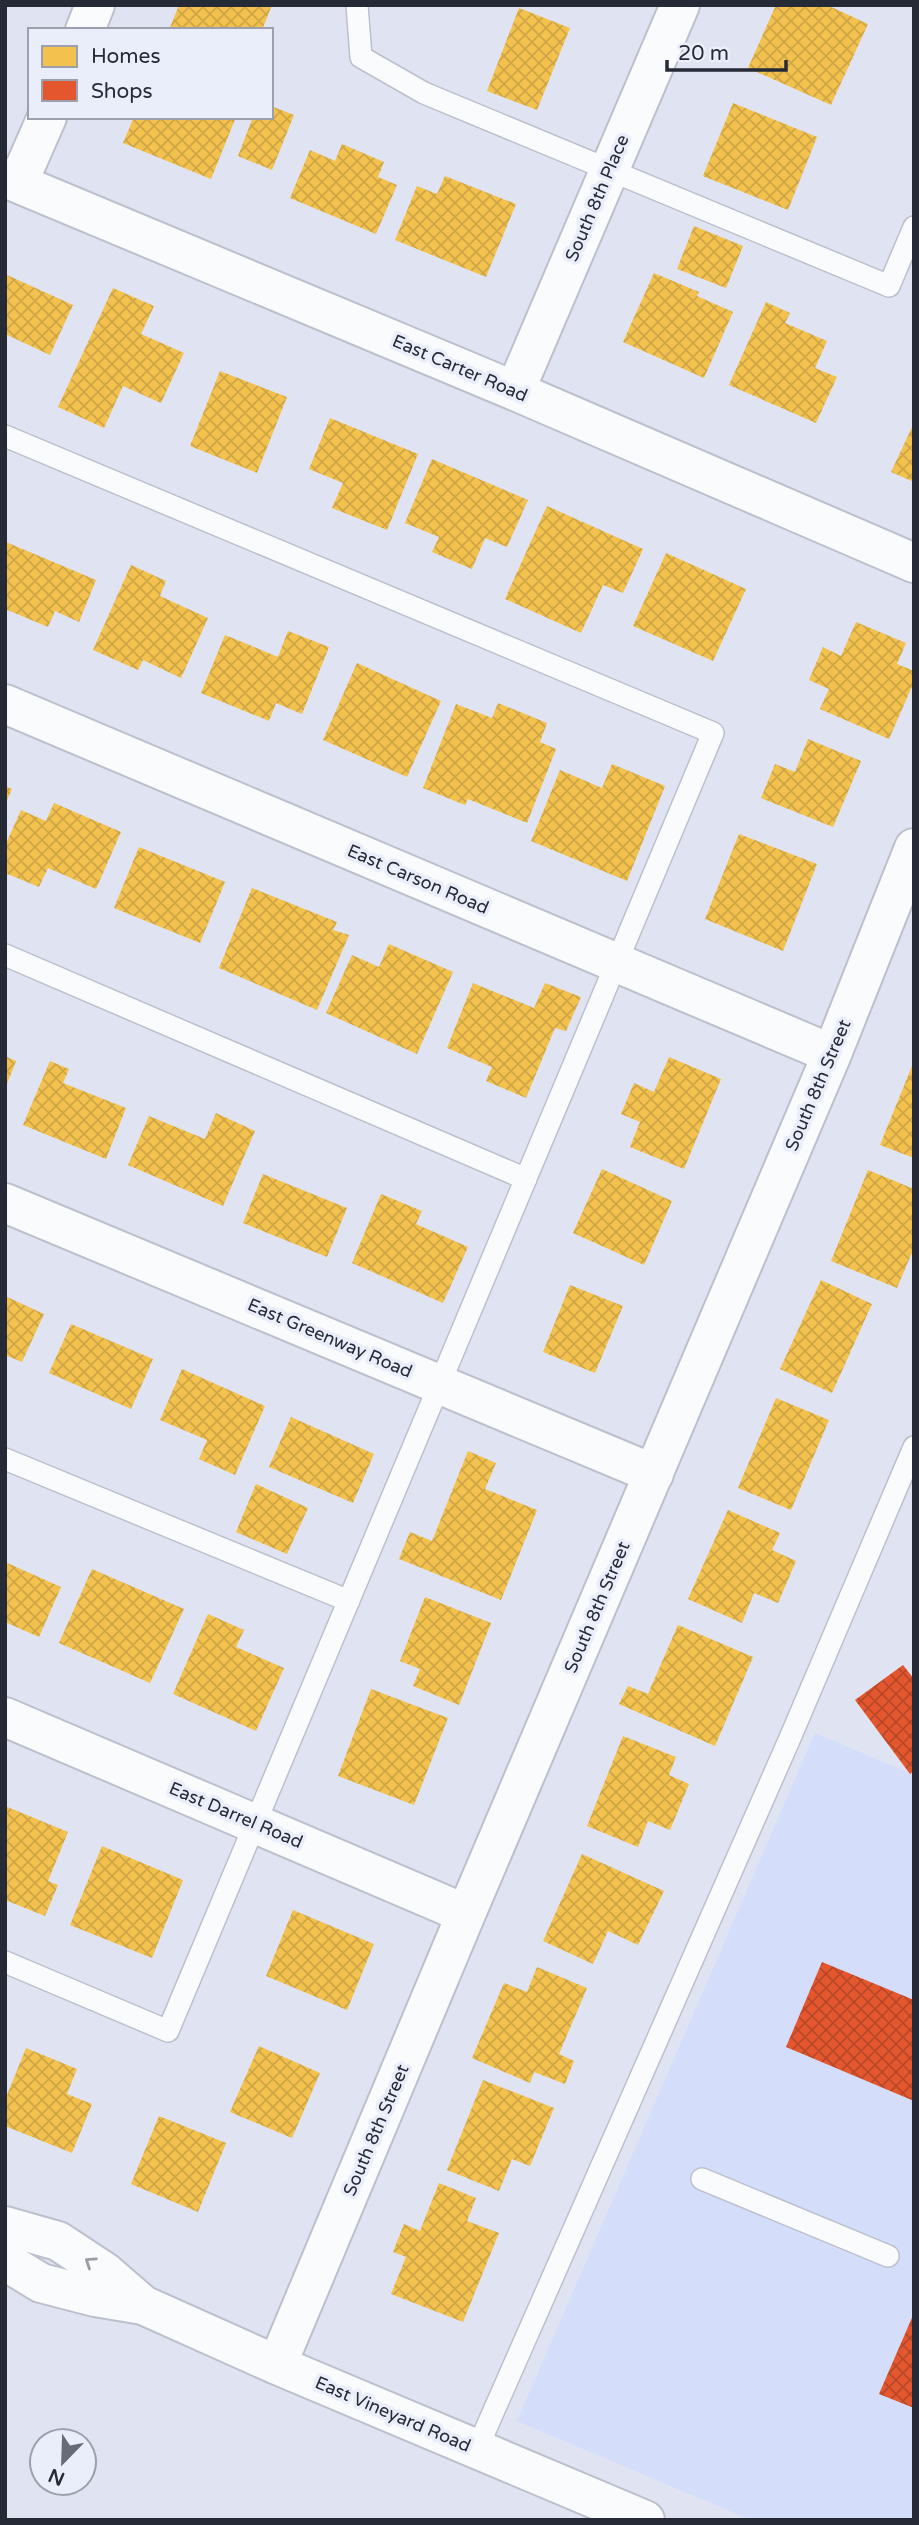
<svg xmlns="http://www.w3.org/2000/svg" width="919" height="2525" viewBox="0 0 919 2525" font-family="'Varela Round',sans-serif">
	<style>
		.built { fill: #d4ddf9 }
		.homes { fill: url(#homes-cross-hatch) }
		.shops { fill: url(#shops-cross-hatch) }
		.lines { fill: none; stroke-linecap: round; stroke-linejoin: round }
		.service-casing { stroke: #bcc0cc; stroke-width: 24 }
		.minor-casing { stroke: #bcc0cc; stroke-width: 42 }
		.service { stroke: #fafbfd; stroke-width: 21 }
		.minor { stroke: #fafbfd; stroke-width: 38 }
		.oneway { stroke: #9b9da3 }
		.labels { text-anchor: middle; stroke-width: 7; stroke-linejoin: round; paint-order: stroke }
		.street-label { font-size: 18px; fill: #262a36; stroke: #eaeefb }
	</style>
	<defs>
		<pattern id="homes-cross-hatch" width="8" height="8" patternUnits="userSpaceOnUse" patternTransform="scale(1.75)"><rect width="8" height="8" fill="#f2c14e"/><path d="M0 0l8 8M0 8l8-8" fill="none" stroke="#cfa645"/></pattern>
		<pattern id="shops-cross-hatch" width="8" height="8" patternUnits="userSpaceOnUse" patternTransform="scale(1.75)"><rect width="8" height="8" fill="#e4572e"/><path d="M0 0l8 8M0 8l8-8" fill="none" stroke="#b94828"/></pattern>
	</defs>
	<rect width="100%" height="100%" fill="#e0e4f2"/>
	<path class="built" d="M815 1733 914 1775V2520H751L517 2421Z"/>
	<path class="homes" d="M179 5H272L262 30H169Z
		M776 5H827L868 24 831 105 748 68Z
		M519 8 570 28 537 110 487 91Z
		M733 103 817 137 788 210 703 176Z
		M271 106 294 115 272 170 238 156 253 117H271Z
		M134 117H236L211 179 123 143Z
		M342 144 384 162 378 177 397 185 376 234 290 198 310 150 335 161Z
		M445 176 516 204 486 277 395 240 417 186 437 194Z
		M694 226 743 246 726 288 677 269Z
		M654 273 699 292 697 296 733 312 704 378 623 342Z
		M7 275 73 305 50 355 5 334V279Z
		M113 288 154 306 141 334 184 353 161 403 123 386 104 428 58 407Z
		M766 302 790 313 785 323 827 341 815 368 837 377 816 423 729 385Z
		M220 371 287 397 257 473 190 446Z
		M330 418 418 454 387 530 332 508 343 483 309 469Z
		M914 423V482L891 472Z
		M432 459 528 500 507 547 485 538 472 569 432 552 439 537 405 523Z
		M547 506 643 549 623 593 603 585 581 633 505 599Z
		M6 542 96 580 79 622 55 611 48 627 5 609Z
		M666 553 746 589 713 661 633 626Z
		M131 565 166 581 160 596 208 618 181 678 143 660 138 670 93 650Z
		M856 622 906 643 897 664 914 671V682L889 739 820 709 829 689 809 680 823 647 841 656Z
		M288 631 329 647 302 714 276 703 269 721 201 693 225 635 278 657Z
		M357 663 441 701 407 777 323 740Z
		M498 703 547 723 540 742 556 749 527 823 468 799 465 805 423 788 456 704 492 718Z
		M808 739 861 761 833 827 761 798 775 764 795 772Z
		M612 764 665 786 627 881 531 841 560 770 602 788Z
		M5 786 12 789 5 805Z
		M54 803 121 832 96 889 48 868 39 887 5 873V846L21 810 46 821Z
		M739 834 817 864 783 951 705 919Z
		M139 847 225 882 200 943 114 908Z
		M252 888 337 922 333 930 349 935 317 1010 219 968Z
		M389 944 453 972 417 1054 326 1013 352 955 379 967Z
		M473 983 534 1008 545 983 581 997 566 1031 555 1028 526 1098 486 1081 492 1067 447 1048Z
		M5 1056 16 1061 5 1089Z
		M669 1057 721 1079 684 1169 630 1147 640 1122 621 1114 634 1083 654 1092Z
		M50 1061 69 1069 63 1083 126 1108 106 1159 23 1125Z
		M914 1061V1158L880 1145Z
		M216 1113 255 1131 223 1206 128 1165 149 1116 205 1139Z
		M602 1169 672 1201 644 1265 573 1233Z
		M868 1170 914 1189V1248L897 1288 831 1261Z
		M263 1174 347 1208 327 1257 243 1223Z
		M381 1194 422 1211 416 1224 468 1247 443 1303 352 1263Z
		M821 1280 872 1304 832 1393 780 1369Z
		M570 1285 623 1306 595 1373 543 1352Z
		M5 1296 44 1314 22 1362 5 1355Z
		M71 1324 153 1359 131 1409 49 1373Z
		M182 1369 265 1406 235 1475 199 1459 207 1440 160 1420Z
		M776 1398 829 1420 791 1510 738 1488Z
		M291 1417 374 1454 353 1503 269 1467Z
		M468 1451 496 1463 485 1489 537 1510 501 1600 399 1559 410 1532 432 1541Z
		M256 1484 308 1508 287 1554 236 1532Z
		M728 1510 780 1533 772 1550 796 1561 778 1603 754 1593 742 1623 688 1599Z
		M5 1562 61 1587 39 1637 5 1622Z
		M92 1569 184 1609 150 1683 59 1643Z
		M425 1597 491 1623 459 1705 413 1686 420 1669 400 1661Z
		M208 1614 244 1630 236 1647 284 1668 256 1731 173 1694Z
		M678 1625 753 1657 715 1746 619 1704 628 1686 648 1694Z
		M371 1689 448 1718 414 1805 338 1776Z
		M623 1736 676 1757 669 1775 689 1784 670 1830 648 1821 638 1847 587 1826Z
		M5 1806 68 1832 48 1881 58 1885 45 1916 5 1900Z
		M102 1846 183 1880 152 1958 70 1925Z
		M582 1854 664 1891 638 1945 608 1931 593 1964 543 1941Z
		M293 1910 374 1944 347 2010 266 1976Z
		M537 1967 587 1988 559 2054 574 2061 565 2084 534 2072 530 2083 472 2058 504 1983 527 1992Z
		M259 2046 320 2073 292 2138 230 2112Z
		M26 2048 77 2069 67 2094 92 2104 72 2153 5 2126V2100Z
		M483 2080 554 2108 530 2166 512 2159 499 2191 447 2170Z
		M159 2116 226 2143 198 2212 131 2184Z
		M439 2183 476 2198 467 2221 499 2233 463 2322 391 2294 406 2257 393 2252 404 2224 420 2231Z"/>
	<path class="shops" d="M903 1665 914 1679V1771L910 1774 855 1700Z
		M822 1962 914 2000V2101L786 2047Z
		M914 2313V2408L879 2394Z"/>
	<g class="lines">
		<defs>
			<path id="service" d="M357 5 361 57 424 93 889 286 914 227
				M5 436 713 733 168 2031 5 1962
				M5 955 526 1179
				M5 1459 349 1601
				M702 2179 888 2256
				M477 2449 790 1738 914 1447"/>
			<path id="minor" d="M85 30 95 5
				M5 178 515 391 914 563
				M18 183 47 117
				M515 391 680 5
				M5 704 832 1054
				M5 1203 654 1474
				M5 1717 466 1914
				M5 2226 58 2241 105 2272 143 2305
				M5 2261 41 2283 95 2297 143 2305 277 2365 645 2520
				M277 2365 466 1914 832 1054 914 848"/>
		</defs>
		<use href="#service" class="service-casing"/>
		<use href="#minor" class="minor-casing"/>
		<use href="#service" class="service"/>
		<use href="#minor" class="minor"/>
	</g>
	<defs><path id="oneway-chevron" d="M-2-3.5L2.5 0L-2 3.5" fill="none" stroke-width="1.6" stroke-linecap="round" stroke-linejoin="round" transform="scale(1.75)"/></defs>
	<use class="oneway" href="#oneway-chevron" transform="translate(90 2262) rotate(-146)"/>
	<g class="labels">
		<g class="street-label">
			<text transform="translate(597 198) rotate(-67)" y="6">South 8th Place</text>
			<text transform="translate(460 368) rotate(23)" y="6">East Carter Road</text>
			<text transform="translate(418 879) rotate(23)" y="6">East Carson Road</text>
			<text transform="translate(818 1085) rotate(-67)" y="6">South 8th Street</text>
			<text transform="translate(330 1338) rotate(23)" y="6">East Greenway Road</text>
			<text transform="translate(597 1607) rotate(-67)" y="6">South 8th Street</text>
			<text transform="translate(236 1815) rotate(23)" y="6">East Darrel Road</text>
			<text transform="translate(376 2130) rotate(-67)" y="6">South 8th Street</text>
			<text transform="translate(393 2414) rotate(23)" y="6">East Vineyard Road</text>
		</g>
	</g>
	<rect width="919" height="2525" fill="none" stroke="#262a36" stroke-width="14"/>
	<rect x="28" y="28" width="245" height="91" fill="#eaeefb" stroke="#9ca0ac" stroke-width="2"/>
	<rect x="42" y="46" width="35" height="21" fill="#f2c14e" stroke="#9ca0ac" stroke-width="2"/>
	<text x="91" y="63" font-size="21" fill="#262a36">Homes</text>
	<rect x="42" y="80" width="35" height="21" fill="#e4572e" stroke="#9ca0ac" stroke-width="2"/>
	<text x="91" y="98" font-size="21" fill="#262a36">Shops</text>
	<g transform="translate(63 2462) rotate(203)"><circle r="33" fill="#eaeefb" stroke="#9ca0ac" stroke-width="2"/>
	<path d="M0-5L12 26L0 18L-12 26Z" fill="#676b78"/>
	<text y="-10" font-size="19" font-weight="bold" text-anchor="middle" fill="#262a36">N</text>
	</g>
	<path d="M667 60v10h119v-10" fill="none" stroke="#262a36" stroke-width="3.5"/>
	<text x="678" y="60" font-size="21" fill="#262a36" stroke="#eaeefb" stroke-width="5" paint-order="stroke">20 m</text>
</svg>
